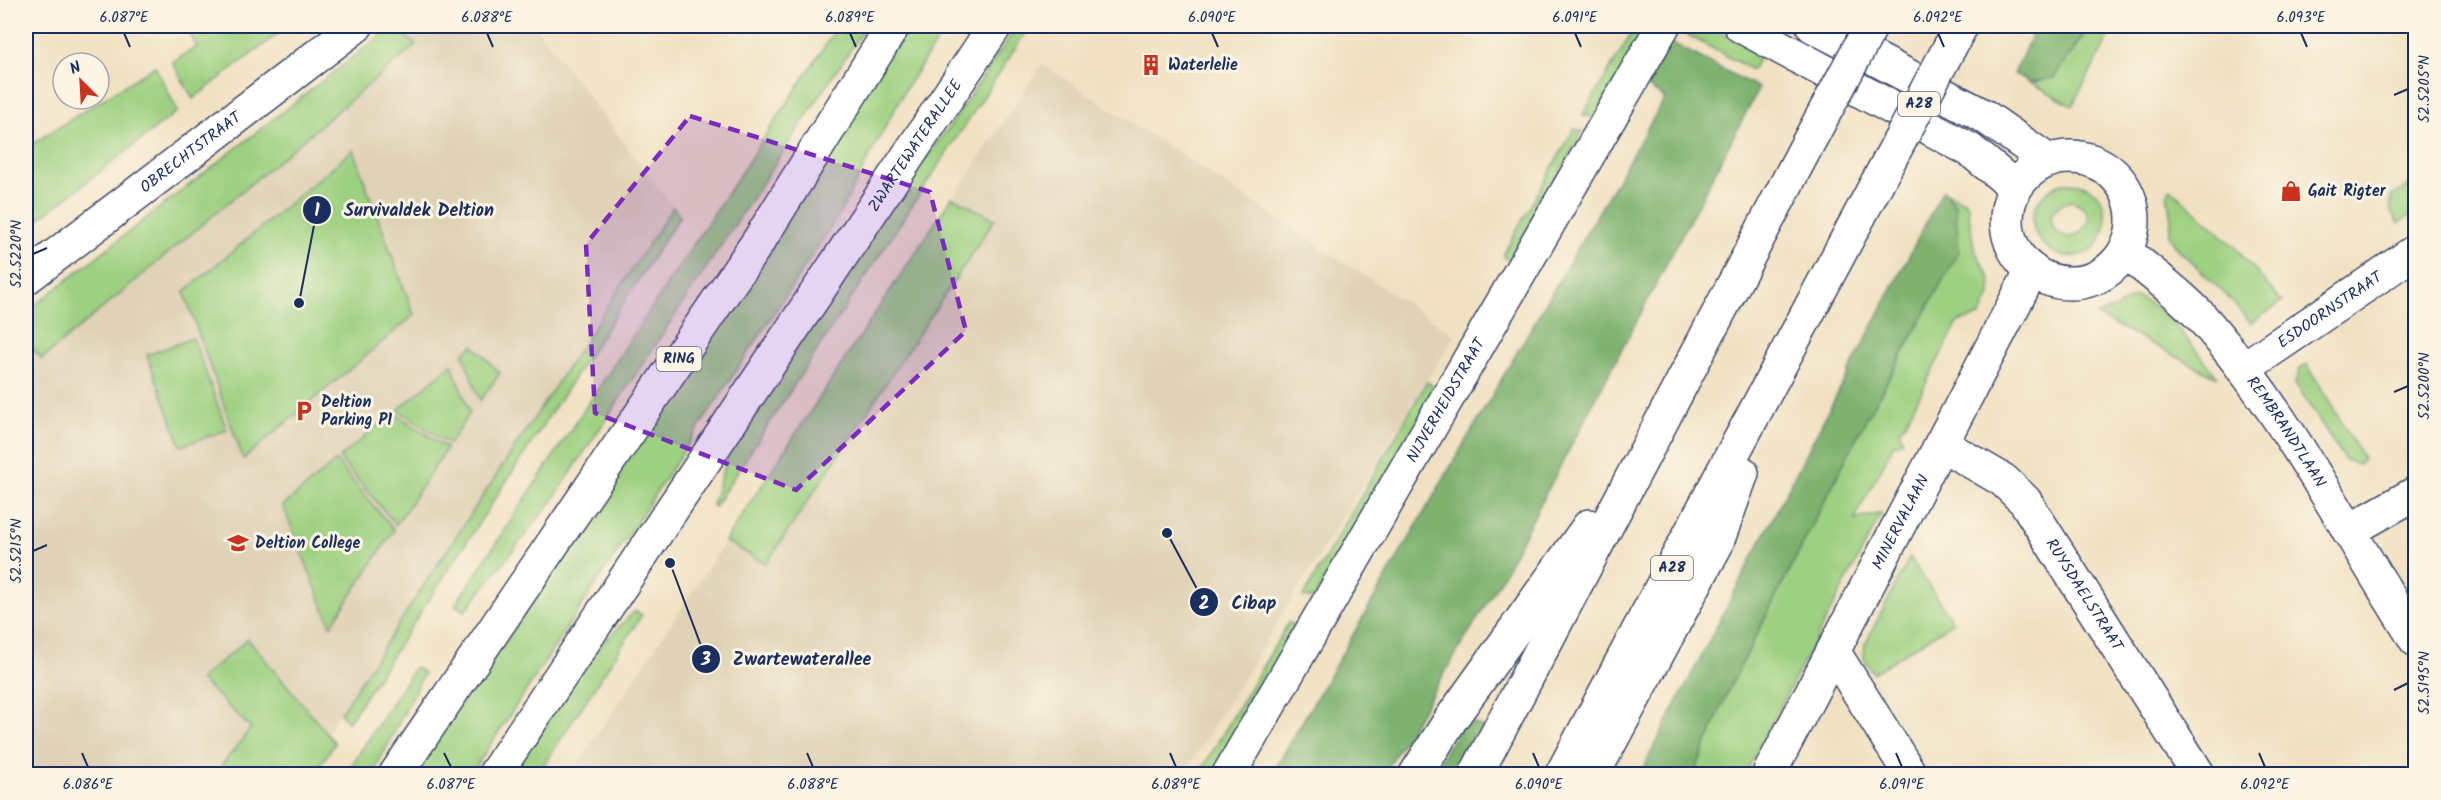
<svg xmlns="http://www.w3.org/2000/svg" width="2441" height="800" font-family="Kalam,sans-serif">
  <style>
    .built { fill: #e0d2b6 }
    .green { fill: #9dd080; stroke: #5c806f; stroke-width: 1.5; fill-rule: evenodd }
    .forest { fill: #7eb26e; stroke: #4c7066; stroke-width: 1.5 }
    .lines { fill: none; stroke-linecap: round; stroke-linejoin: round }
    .minor-casing { stroke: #3b4a6d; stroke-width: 36 }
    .major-casing { stroke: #3b4a6d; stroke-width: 36 }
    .highway-casing { stroke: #3b4a6d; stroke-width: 36 }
    .minor { stroke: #fff; stroke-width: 33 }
    .major { stroke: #fff; stroke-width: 33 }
    .highway { stroke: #fff; stroke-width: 33 }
    .highway-bridge-casing { stroke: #3b4a6d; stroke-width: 36; stroke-linecap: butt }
    .highway-bridge { stroke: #fff; stroke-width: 33 }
    .marked { fill: #7b2cbf; fill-opacity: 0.2; stroke: #7b2cbf; stroke-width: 4.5; stroke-dasharray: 12 8; stroke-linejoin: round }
    .ticks { fill: none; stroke: #1b2f5e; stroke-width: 2 }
    .labels { text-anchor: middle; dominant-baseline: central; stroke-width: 6; stroke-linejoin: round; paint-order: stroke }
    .shield { fill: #fcf5e5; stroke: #5e6a86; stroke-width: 1.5 }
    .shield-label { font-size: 15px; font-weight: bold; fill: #1b2f5e }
    .poi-label { font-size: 16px; font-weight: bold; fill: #1b2f5e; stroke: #fcf5e5; text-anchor: start }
    .street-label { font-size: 16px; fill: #1b2f5e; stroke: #fcf5e5 }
    .leader { fill: none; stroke: #1b2f5e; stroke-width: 2 }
    .callout-dot { fill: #1b2f5e; stroke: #fcf5e5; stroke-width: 2 }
    .mark-label { font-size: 18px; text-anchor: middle; font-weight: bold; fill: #fff }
    .callout-label { font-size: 18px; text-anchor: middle; font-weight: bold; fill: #1b2f5e; stroke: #fcf5e5; stroke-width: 6; stroke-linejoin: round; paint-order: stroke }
    .neatline { fill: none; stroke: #1b2f5e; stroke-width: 2 }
    .ticks-label { font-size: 15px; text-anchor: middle; fill: #1b2f5e }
  </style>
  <rect width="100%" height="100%" fill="#fcf5e5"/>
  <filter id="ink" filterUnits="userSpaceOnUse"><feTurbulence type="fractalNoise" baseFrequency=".0167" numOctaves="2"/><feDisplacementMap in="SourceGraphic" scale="12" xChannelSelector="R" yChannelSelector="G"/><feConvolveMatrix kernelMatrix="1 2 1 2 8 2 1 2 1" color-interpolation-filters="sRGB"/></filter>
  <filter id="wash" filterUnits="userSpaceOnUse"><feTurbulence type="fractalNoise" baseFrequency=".008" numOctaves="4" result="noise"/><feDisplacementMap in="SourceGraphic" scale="24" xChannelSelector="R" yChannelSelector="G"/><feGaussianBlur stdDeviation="1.35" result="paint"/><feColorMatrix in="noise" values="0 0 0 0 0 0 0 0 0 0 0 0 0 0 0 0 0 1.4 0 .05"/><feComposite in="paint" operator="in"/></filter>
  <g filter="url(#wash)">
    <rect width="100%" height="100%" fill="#f1e1c2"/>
    <g class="built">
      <path d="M393 26H535L673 207 299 774H26V312Z"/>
      <path d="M1042 64 1455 335 1184 774H571Z"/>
    </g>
    <g class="green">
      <path d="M185 26H288L193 99 172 62 197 47Z"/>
      <path d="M393 26 416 45 42 359 26 342V312Z"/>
      <path d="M838 26H866L552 501 465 611 455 605Z"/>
      <path d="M906 26H947L906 88 838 216 471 774H413Z"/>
      <path d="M1017 26H1030L714 507 712 505 733 437 862 241 950 126Z"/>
      <path d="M1636 26 1648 30 1595 117 1582 116Z"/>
      <path d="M1701 26H1708L1761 54 1752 70 1686 34Z"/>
      <path d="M2089 26H2115L2072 106 2030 82 2042 81 2074 51Z"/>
      <path d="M155 66 178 111 26 229V148Z"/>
      <path d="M1574 129 1583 131 1509 261 1504 257V253Z"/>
      <path d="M353 150 414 315 243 459 184 292Z"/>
      <path d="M2415 181V212L2399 223 2391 210V197Z"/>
      <path d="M2062 183C2124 178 2116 264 2064 256 2054 254 2044 247 2038 238 2025 216 2039 191 2062 183ZM2072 201C2112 215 2067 256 2053 226 2046 212 2060 203 2072 201Z"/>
      <path d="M2171 189 2236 248 2282 302 2251 323 2224 293 2177 248 2169 237 2171 219 2167 193Z"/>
      <path d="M1947 193 1966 202 1968 206 1974 248 1991 280 1990 295 1980 316 1958 322 1903 427 1899 428 1903 441 1894 444 1854 520 1882 513 1745 774H1694L1726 695 1864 423 1912 338 1955 205Z"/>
      <path d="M952 197 995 219 766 564 725 541Z"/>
      <path d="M673 207 680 216 348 723 340 713Z"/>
      <path d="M2135 296C2165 306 2199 353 2218 378L2096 315 2118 307Z"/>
      <path d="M193 338 227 430 181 446 147 355Z"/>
      <path d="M473 345 500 373 480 401 463 354Z"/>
      <path d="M452 364 470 413 449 444 398 410Z"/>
      <path d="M2307 364 2364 460 2358 464 2345 460 2295 383 2300 368Z"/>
      <path d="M1427 382 1431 384 1435 397 1314 599 1303 597Z"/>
      <path d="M394 413 447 448 396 525 339 458Z"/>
      <path d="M336 461 394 530 331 626 283 506Z"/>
      <path d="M1910 557 1953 623 1873 673 1864 659V646Z"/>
      <path d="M635 611 642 615 538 774H511L587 659Z"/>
      <path d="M1289 622 1296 628 1216 774H1199Z"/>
      <path d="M248 639 335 743 314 774H215L251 728 200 679Z"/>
      <path d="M415 667 424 673 374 772 372 774H346Z"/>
    </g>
    <g class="forest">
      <path d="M2036 26H2089L2054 78 2030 82 2014 74Z"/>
      <path d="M1670 42 1759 88 1500 581 1384 774H1272L1665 98 1645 85Z"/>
      <path d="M1943 190 1955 205 1959 251 1864 423 1726 695 1694 774H1640Z"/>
      <path d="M1465 720 1484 727 1458 774H1431Z"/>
    </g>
  </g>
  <g filter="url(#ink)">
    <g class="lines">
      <defs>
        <g id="minor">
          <path d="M1741 26 1970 150 2015 187"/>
          <path d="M1813 26 1984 116 2047 160"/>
          <circle cx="2070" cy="220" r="63"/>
          <path id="s1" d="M2125 251C2154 276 2186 298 2210 327 2291 422 2349 536 2416 640"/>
          <path id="s2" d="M26 278 356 26"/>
          <path id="s3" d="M2243 369 2416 251"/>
          <path id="s4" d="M1941 444 2003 480 2025 501 2198 774"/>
          <path d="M2349 531 2416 493"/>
          <path d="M1833 651 1910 774"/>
          <path id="s5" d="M1229 774 1663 26"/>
          <path id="s6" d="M1769 774 2032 270"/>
        </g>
        <g id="major">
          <path d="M396 774 760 239 893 26"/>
          <path id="s7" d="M495 774 995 26"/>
        </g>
        <g id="highway">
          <path d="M1416 774 1451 719 1589 526"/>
          <path d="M1476 774 1807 145"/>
          <path d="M1562 774 1877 183"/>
          <path d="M1593 774 1716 545 1742 473"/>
        </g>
      </defs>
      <use href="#minor" class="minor-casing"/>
      <use href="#major" class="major-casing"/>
      <use href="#highway" class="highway-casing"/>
      <use href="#minor" class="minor"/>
      <use href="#major" class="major"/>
      <use href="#highway" class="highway"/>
      <defs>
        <g id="highway-bridge">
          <path d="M1807 145 1871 26"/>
          <path d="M1877 183 1961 26"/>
        </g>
      </defs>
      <use href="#highway-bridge" class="highway-bridge-casing"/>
      <use href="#highway-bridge" class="highway-bridge"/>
    </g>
  </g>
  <path class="marked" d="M690 116 930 192 966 331 796 490 595 413 586 244Z"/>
  <path class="ticks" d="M124 33 130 47M487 33 493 47M850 33 856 47M1212 33 1218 47M1575 33 1581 47M1938 33 1944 47M2301 33 2307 47M2394 95 2408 89M33 254 47 248M2394 392 2408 386M33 551 47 545M2394 690 2408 683M82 753 88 767M444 753 451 767M807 753 813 767M1170 753 1176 767M1533 753 1539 767M1896 753 1902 767M2259 753 2265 767"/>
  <defs>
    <symbol id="building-bare" viewBox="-9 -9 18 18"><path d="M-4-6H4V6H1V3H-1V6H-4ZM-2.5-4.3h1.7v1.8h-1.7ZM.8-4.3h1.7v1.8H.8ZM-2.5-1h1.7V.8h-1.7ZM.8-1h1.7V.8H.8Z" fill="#c8321e" stroke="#fcf5e5" stroke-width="2.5" paint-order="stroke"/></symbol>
    <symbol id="shop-bare" viewBox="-9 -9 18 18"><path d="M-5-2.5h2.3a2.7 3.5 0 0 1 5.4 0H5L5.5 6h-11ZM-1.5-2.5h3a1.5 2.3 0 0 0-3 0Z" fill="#c8321e" stroke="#fcf5e5" stroke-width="2.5" paint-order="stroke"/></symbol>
    <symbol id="parking-bare" viewBox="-9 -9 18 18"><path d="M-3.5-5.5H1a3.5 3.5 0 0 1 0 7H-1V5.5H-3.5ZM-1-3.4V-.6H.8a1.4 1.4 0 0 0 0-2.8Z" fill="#c8321e" stroke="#fcf5e5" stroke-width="2.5" paint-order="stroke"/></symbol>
    <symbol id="university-bare" viewBox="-9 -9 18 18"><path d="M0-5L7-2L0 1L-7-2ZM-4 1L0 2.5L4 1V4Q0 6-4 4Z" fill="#c8321e" stroke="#fcf5e5" stroke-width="2.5" paint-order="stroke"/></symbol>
  </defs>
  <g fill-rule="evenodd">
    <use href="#building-bare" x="1136" y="50" width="30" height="30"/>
    <use href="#shop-bare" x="2276" y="176" width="30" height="30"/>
    <use href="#parking-bare" x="289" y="396" width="30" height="30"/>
    <use href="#university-bare" x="223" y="528" width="30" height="30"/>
  </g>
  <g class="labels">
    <g class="shield">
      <rect x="1898" y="92" width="42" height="24" rx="4.5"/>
      <rect x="656.5" y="347" width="45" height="24" rx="4.5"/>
      <rect x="1651" y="556" width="42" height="24" rx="4.5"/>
    </g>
    <g class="shield-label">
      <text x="1919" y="104">A28</text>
      <text x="679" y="359">RING</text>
      <text x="1672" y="568">A28</text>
    </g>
    <g class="poi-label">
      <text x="1168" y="65">Waterlelie</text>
      <text x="2308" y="191">Gait Rigter</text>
      <text x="321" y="402">Deltion<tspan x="321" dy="18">Parking P1</tspan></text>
      <text x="255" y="543">Deltion College</text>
    </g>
    <g class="street-label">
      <text stroke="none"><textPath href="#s7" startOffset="756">ZWARTEWATERALLEE</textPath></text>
      <text stroke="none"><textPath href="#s2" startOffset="207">OBRECHTSTRAAT</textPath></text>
      <text stroke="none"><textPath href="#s3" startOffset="105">ESDOORNSTRAAT</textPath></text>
      <text stroke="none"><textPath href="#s5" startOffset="432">NIJVERHEIDSTRAAT</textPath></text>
      <text stroke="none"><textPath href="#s1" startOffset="244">REMBRANDTLAAN</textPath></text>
      <text stroke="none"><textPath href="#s6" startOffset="284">MINERVALAAN</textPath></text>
      <text stroke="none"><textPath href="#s4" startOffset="213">RUYSDAELSTRAAT</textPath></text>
    </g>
  </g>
  <path class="leader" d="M299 303L317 210M1167 533L1204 602M670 563L706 659"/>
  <g class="callout-dot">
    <circle cx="299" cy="303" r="6"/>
    <circle cx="1167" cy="533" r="6"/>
    <circle cx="670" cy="563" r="6"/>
    <circle cx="317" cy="210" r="15"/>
    <circle cx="1204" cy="602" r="15"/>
    <circle cx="706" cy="659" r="15"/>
  </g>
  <g class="mark-label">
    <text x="317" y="216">1</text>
    <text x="1204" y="609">2</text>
    <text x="706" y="665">3</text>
  </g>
  <g class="callout-label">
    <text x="419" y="216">Survivaldek Deltion</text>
    <text x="1254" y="609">Cibap</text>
    <text x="802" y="665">Zwartewaterallee</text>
  </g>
  <rect width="2441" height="800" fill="none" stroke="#fcf5e5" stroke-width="66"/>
  <g transform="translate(81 81) rotate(336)"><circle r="28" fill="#fcf5e5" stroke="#a2a6af" stroke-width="1.5"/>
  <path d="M0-4.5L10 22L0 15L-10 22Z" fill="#c8321e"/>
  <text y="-9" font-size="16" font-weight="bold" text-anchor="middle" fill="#1b2f5e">N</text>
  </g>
  <rect x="33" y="33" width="2375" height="734" class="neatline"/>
  <g class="ticks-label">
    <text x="124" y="22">6.087°E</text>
    <text x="487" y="22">6.088°E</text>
    <text x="850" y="22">6.089°E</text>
    <text x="1212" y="22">6.090°E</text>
    <text x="1575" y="22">6.091°E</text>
    <text x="1938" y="22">6.092°E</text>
    <text x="2301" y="22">6.093°E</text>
    <text transform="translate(2424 89) rotate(-90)" y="5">52.5205°N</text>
    <text transform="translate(16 254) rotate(-90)" y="5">52.5220°N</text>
    <text transform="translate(2424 386) rotate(-90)" y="5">52.5200°N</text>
    <text transform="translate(16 551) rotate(-90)" y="5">52.5215°N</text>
    <text transform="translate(2424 683) rotate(-90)" y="5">52.5195°N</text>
    <text x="88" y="789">6.086°E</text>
    <text x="451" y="789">6.087°E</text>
    <text x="813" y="789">6.088°E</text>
    <text x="1176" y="789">6.089°E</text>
    <text x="1539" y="789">6.090°E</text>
    <text x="1902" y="789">6.091°E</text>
    <text x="2265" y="789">6.092°E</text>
  </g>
</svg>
